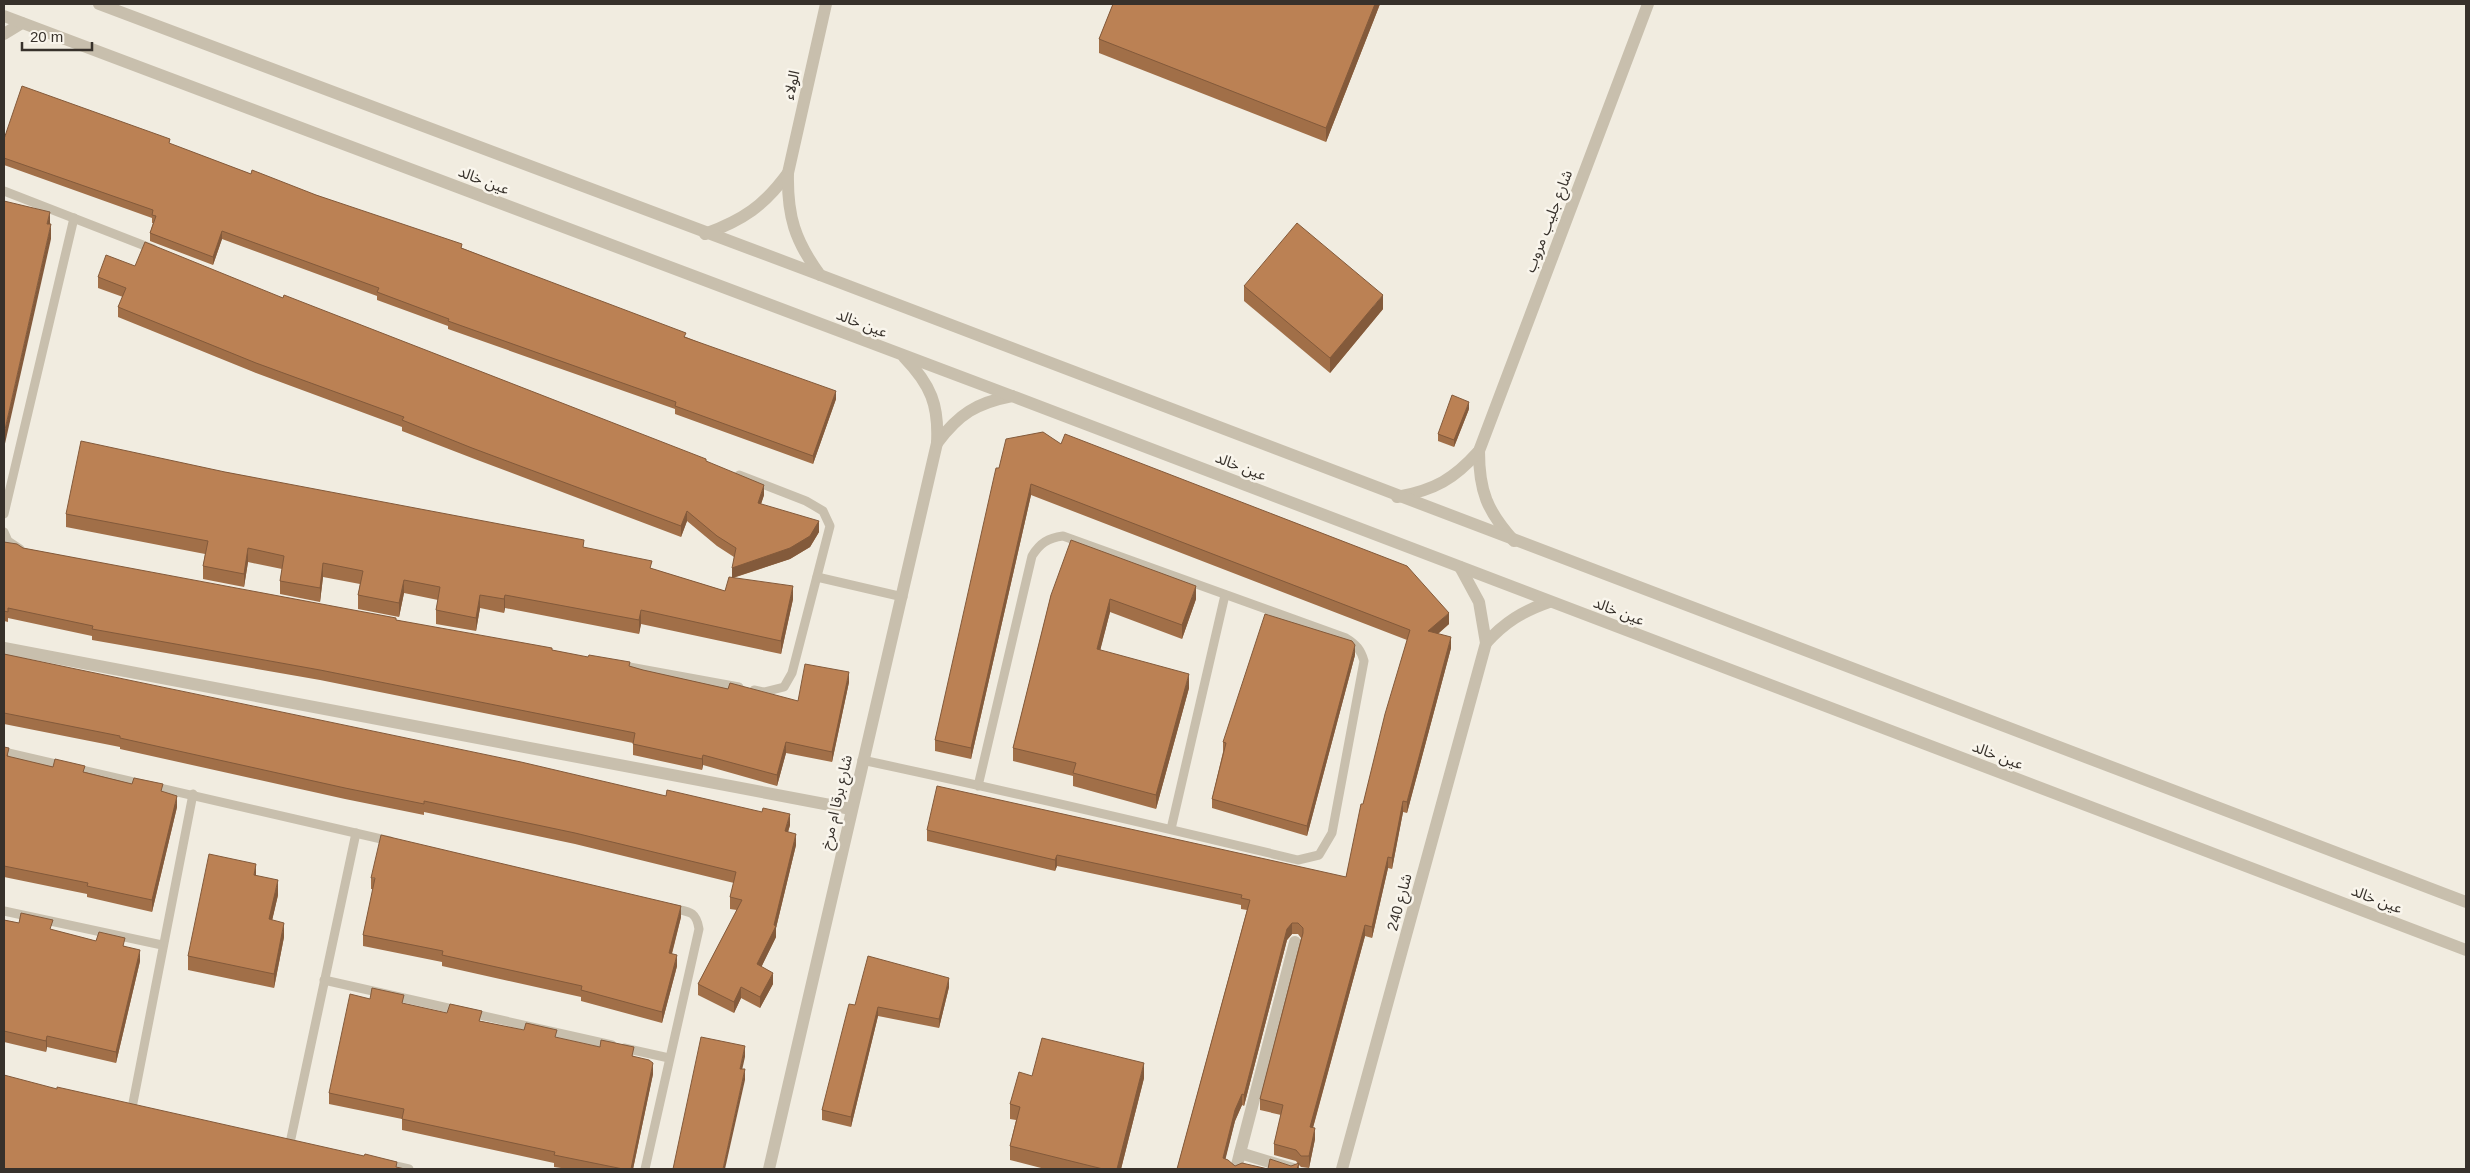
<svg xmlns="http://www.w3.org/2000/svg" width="2470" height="1173" font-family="Helvetica,'Noto Sans Arabic',sans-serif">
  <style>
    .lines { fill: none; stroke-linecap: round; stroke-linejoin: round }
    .service { stroke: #c8bfad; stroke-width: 9 }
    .minor { stroke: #c8bfad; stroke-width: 12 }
    .tertiary { stroke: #c8bfad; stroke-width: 12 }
    .wall { fill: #a16f48; fill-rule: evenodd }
    .shaded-wall { fill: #835a3b }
    .building { fill: #bb8154; stroke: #835a3b }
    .labels { text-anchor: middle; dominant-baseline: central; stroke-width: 5; stroke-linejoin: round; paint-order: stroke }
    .street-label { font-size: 15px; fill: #37312b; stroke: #f9f5ec }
  </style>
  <rect width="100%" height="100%" fill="#f1ece0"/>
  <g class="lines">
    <g class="service">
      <path d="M4 191 153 249"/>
      <path d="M739 475 806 501 823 511 830 526 792 673 784 687 764 692 754 690"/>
      <path d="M4 514 74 218"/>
      <path d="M4 532 8 541 20 549"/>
      <path d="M817 577 903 597"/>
      <path d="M624 666 739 687"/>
      <path d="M4 752 390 841"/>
      <path d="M862 760C1008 791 1153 825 1298 860L1319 855 1332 833 1364 661C1361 650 1356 644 1346 638L1063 536C1048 538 1040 543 1032 556L978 786"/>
      <path d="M1171 829 1225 595"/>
      <path d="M4 911 162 945"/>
      <path d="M324 980 612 1045"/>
      <path d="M624 1048 669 1058"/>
      <path d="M132 1108 193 794"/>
      <path d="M290 1143 356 833"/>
      <path d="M387 1164 409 1169"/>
      <path d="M645 1169 699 929C696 909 687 912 670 908"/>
    </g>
    <g class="minor">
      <path d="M4 34 22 23"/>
      <path d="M705 234C743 220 764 206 788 173"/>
      <path d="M820 275C795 241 787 216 788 173L826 4"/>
      <path d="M937 443C959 414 976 403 1012 396"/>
      <path d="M1479 451C1479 491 1487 511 1514 541"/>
      <path d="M1397 497C1435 490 1454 479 1479 451L1648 4"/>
      <path d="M1486 643C1505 622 1523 611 1549 602"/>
      <path d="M4 648 851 809"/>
      <path d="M1240 1153 1295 942"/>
      <path d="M769 1169 937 443C939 405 931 385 904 357"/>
      <path d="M1236 1169 1240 1153 1293 1169"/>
      <path d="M1342 1169 1486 643 1479 602 1460 567"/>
    </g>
    <g class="tertiary">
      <path d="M99 4 820 275 2466 902"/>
      <path d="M4 16 1012 396 2466 950"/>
    </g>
  </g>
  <g class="wall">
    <path d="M1113 4H1380L1326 142 1099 53V39Z"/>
    <path d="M4 139 170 144 251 174 316 195 462 248 686 337 836 399 813 464 675 414V409L448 329V326L377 300V296L222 239 213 265 150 241V233L153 223H152V218L4 165Z"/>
    <path d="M135 266 283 298 706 461 764 495 761 504 819 532 810 547 790 559 733 578 793 599 781 654 641 624 639 634 505 608 504 613 480 608 476 631 436 624V610L438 600 404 593 399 617 358 609V595L360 584 323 577 320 602 280 594V581L282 569 248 562 244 587 203 579V566L205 554 66 527V514L225 472 584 548 725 591 732 577 734 557 717 546 687 521 681 537 472 458 402 431V427L256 373 118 317V307L123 297 98 288V277Z"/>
    <path d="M1244 286 1383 309 1330 373 1244 301Z"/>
    <path d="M1469 409 1454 447 1438 441V434Z"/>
    <path d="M1061 444 1449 624 1438 634 1451 648 1407 813 1403 812 1392 869 1388 868 1372 938 1365 936 1313 1128 1315 1139 1309 1168 1301 1167 1299 1165V1169H1177L1247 910 1241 909V905L1057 866 1055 871 927 841V830L1346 877 1363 804 1407 640 1031 495 971 759 935 751V740L999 468ZM1292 934H1298L1301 938 1260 1099V1110L1281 1115 1274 1144V1155L1296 1161 1298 1164 1291 1166 1268 1169 1235 1166 1225 1159 1235 1121 1242 1105 1244 1106 1287 940Z"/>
    <path d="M4 542 23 548 552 650 728 689 798 701 849 682 832 762 786 753 777 786 703 765 702 770 633 755V743L320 680 92 640V636L8 618V622L4 621Z"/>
    <path d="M1051 595 1196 599 1182 639 1110 612 1100 650 1189 688 1156 809 1073 786V776L1013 761V748Z"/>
    <path d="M4 654 790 825 788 832 796 845 776 928V937L761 967 773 984 760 1008 741 998 734 1013 698 995V984L737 910 730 909V897L734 883 575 844 424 812V815L345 799 120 749V747L4 724Z"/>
    <path d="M1355 655 1307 836 1212 808V799L1223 752V742Z"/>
    <path d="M4 747 9 757 53 767 85 772 163 792 177 807 152 912 87 897V894L4 877Z"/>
    <path d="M256 876 278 895 272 920 284 937 274 988 188 970V956Z"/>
    <path d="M371 878 681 917 672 954 677 966 662 1023 581 1001V997L442 966V962L363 946V935L373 889H371Z"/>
    <path d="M4 920 53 930 96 941 125 946 140 961 116 1063 47 1047 46 1052 4 1042Z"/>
    <path d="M949 987 939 1028 878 1016 851 1127 822 1120V1110L855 1005Z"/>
    <path d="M370 999 404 1004 557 1038 634 1056 653 1074 633 1169H568L554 1167V1163L402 1130V1119L329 1104V1093Z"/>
    <path d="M1032 1076 1144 1078 1121 1169H1045L1010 1160V1146L1016 1120 1010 1119V1104Z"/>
  </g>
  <g class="shaded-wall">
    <path d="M1375 4H1380L1326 142V128Z"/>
    <path d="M50 212V226L47 224Z"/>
    <path d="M51 224V239L4 448V434Z"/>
    <path d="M222 231V239L213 265V257Z"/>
    <path d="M1383 295V309L1330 373V358Z"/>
    <path d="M836 391V399L813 464V456Z"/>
    <path d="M1469 402V409L1454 447V440Z"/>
    <path d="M1031 484V495L971 759V748Z"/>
    <path d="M764 485V495L758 513V503Z"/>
    <path d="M687 511V521L681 537V526Z"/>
    <path d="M819 521V532L810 547 790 559 732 578V568Z"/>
    <path d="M248 548V562L244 587V574Z"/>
    <path d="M323 563V577L320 602V588Z"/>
    <path d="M404 580V593L399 617V603Z"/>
    <path d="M793 586V599L781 654V641Z"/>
    <path d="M1196 586V599L1182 639V625Z"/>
    <path d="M480 595V608L476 631V618Z"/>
    <path d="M505 595V608L504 613V599Z"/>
    <path d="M1110 599V612L1097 663V649Z"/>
    <path d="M641 610V624L639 634V620Z"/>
    <path d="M1449 613V624L1428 642V631Z"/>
    <path d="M1451 637V648L1407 813V802Z"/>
    <path d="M1355 645V655L1307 836V826Z"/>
    <path d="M849 672V682L832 762V752Z"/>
    <path d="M1189 674V688L1156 809V795Z"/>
    <path d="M786 742V753L777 786V775Z"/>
    <path d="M703 755V765L702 770V759Z"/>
    <path d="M177 796V807L152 912V900Z"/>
    <path d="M1403 801V812L1392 869V858Z"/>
    <path d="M790 814V825L785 842V831Z"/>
    <path d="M796 834V845L776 928V937L757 976V964L774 925Z"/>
    <path d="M1057 855V866L1055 871V860Z"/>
    <path d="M1388 857V868L1372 938V927Z"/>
    <path d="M256 864V879L254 875Z"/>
    <path d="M278 880V895L269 934V919Z"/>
    <path d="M681 906V917L669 964V953Z"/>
    <path d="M284 923V937L274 988V974Z"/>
    <path d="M1292 923V934L1287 940 1244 1106V1095L1287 929Z"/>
    <path d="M1365 925V936L1310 1138V1127Z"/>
    <path d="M140 950V961L116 1063V1052Z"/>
    <path d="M677 955V966L662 1023V1012Z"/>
    <path d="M773 973V984L760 1008V997Z"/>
    <path d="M949 978V987L939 1028V1019Z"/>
    <path d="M741 987V998L734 1013V1002Z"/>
    <path d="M878 1007V1016L851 1127V1117Z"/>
    <path d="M47 1036V1047L46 1052V1041Z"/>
    <path d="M745 1046V1057L740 1079V1069Z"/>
    <path d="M653 1063V1074L633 1169H631Z"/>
    <path d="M1144 1063V1078L1121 1169H1117Z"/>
    <path d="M745 1069V1080L725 1169H723Z"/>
    <path d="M1242 1094V1105L1235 1121 1223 1169V1158L1235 1110Z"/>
    <path d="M1315 1128V1139L1309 1168V1156Z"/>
  </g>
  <g class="building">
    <path d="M1113 4H1375L1326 128 1099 39Z"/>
    <path d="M22 86 170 139 169 143 251 174 252 170 316 195 462 244 461 248 686 333 684 337 836 391 813 456 675 406 676 402 448 321 449 319 377 292 379 288 222 231 213 257 150 233 156 216 152 215 153 210 4 158V139Z"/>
    <path d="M4 201 50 212 47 224H51L4 434Z"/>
    <path d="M1297 223 1383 295 1330 358 1244 286Z"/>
    <path d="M145 242 283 298 284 295 706 459V461L764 485 758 503 819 521 810 536 790 548 732 568 736 548 717 536 687 511 681 526 472 448 402 420 404 417 256 363 118 307 126 288 98 277 106 255 135 266Z"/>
    <path d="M1452 395 1469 402 1454 440 1438 434Z"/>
    <path d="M1043 432 1061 444 1065 434 1407 566 1449 613 1428 631 1451 637 1407 802 1403 801 1392 858 1388 857 1372 927 1365 925 1310 1127 1315 1128 1309 1156H1301L1296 1150 1274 1144 1283 1105 1260 1099 1303 933V928L1298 923H1292L1287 929 1244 1095 1242 1094 1235 1110 1223 1158 1228 1160 1235 1166 1242 1163 1268 1169 1270 1159 1291 1166 1299 1163 1297 1169H1177L1250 900 1241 898 1242 895 1057 855 1055 860 927 830 937 786 1346 877 1361 804H1363L1385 714 1410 630 1031 484 971 748 935 740 996 468H999L1006 439Z"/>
    <path d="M81 441 225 472 584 540 583 547 652 561 650 568 725 591 729 577 793 586 781 641 641 610 639 620 505 595 504 599 480 595 476 618 436 610 440 587 404 580 399 603 358 595 363 571 323 563 320 588 280 581 284 556 248 548 244 574 203 566 208 541 66 514Z"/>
    <path d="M1071 540 1196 586 1182 625 1110 599 1097 649 1189 674 1156 795 1073 773 1076 763 1013 748 1051 595Z"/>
    <path d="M4 542 17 544 23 548 396 618V620L552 648V650L588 657 589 655 630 662 629 666 643 670 728 689 730 683 798 701 805 664 849 672 832 752 786 742 777 775 703 755 702 759 633 744 635 733 320 670 92 629 93 626 8 608V612L4 611Z"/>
    <path d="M1265 614 1352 641 1355 645 1307 826 1212 799 1226 743 1223 742Z"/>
    <path d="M4 654 521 762 666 796 667 790 762 812 763 808 790 814 785 831 796 834 774 925 776 926 757 964 773 973 760 997 741 987 734 1002 698 984 742 900 730 897 736 872 575 833 424 801V804L345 788 120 738V736L4 713Z"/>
    <path d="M4 747 9 748 7 756 53 767 55 759 85 766 83 772 132 784 134 778 163 784 161 791 177 796 152 900 87 886 88 883 4 866Z"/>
    <path d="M381 835 681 906 669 953 677 955 662 1012 581 990 582 986 442 955 443 951 363 935 375 878H371Z"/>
    <path d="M209 854 256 864 254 875 278 880 269 919 284 923 274 974 188 956Z"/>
    <path d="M21 913 53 920 50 929 96 941 99 932 125 938 123 946 140 950 116 1052 47 1036 46 1041 4 1031V920L19 923Z"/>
    <path d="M868 956 949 978 939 1019 878 1007 851 1117 822 1110 849 1004 855 1005Z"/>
    <path d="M372 988 404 995 402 1003 447 1013 450 1004 482 1011 479 1021 524 1030 526 1023 557 1030 555 1037 600 1047 601 1040 634 1047 632 1056 649 1060 653 1063 631 1169H623L554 1155 555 1152 402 1119 404 1109 329 1093 350 994 370 999Z"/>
    <path d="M701 1037 745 1046 740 1069H745L723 1169H673Z"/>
    <path d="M1042 1038 1144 1063 1117 1169H1103L1010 1146 1020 1107 1010 1104 1019 1072 1032 1076Z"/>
    <path d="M4 1075 57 1089V1087L364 1156 365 1154 397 1162 396 1167 405 1169H4Z"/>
  </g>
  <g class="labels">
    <g class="street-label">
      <text transform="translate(791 85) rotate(-77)">الولاء</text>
      <text transform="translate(484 180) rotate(21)">عين خالد</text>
      <text transform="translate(1548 221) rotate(-69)">شارع جليب مروب</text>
      <text transform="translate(862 323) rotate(21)">عين خالد</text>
      <text transform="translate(1241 466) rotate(21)">عين خالد</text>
      <text transform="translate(1619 611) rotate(21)">عين خالد</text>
      <text transform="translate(1998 755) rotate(21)">عين خالد</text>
      <text transform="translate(836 802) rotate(-77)">شارع برقا ام مرخ</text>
      <text transform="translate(2377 899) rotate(21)">عين خالد</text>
      <text transform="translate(1399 902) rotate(-75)">شارع 240</text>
    </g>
  </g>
  <rect width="2470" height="1173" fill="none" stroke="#37312b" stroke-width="10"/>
  <path d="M22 42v8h70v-8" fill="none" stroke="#37312b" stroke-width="2.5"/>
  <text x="30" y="42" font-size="15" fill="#37312b" stroke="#f9f5ec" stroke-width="4" paint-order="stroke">20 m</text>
</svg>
